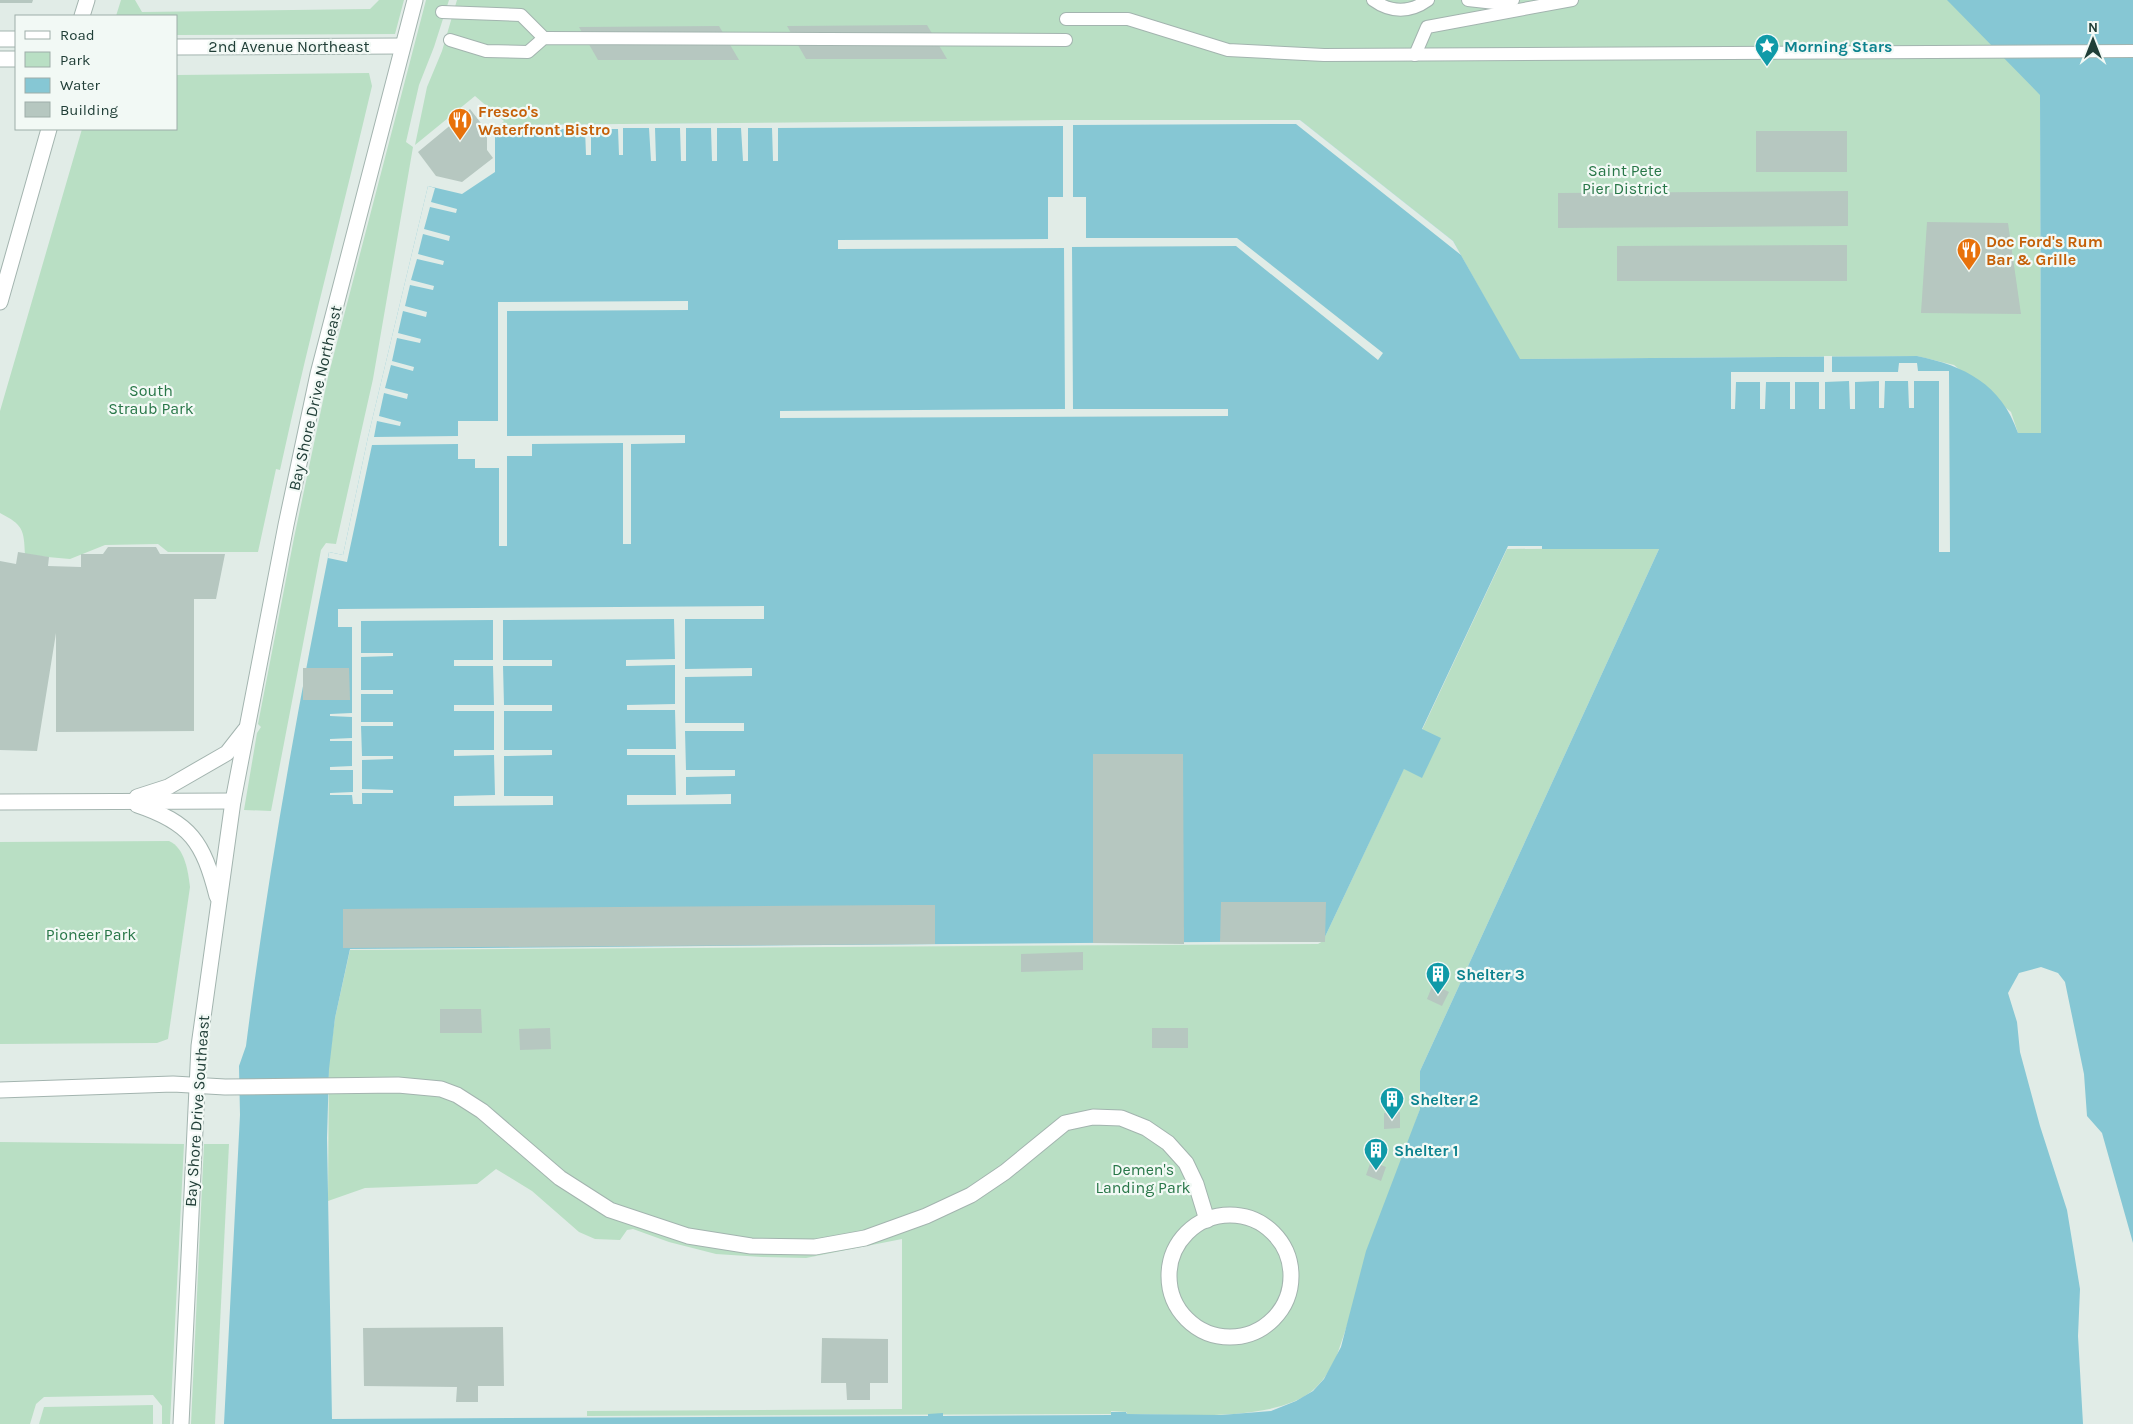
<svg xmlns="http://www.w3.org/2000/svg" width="2133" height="1424" font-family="Karla,sans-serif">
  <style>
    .green { fill: #b9dfc4 }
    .water { fill: #86c7d4; fill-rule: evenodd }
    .pier { fill: #e1ece7 }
    .building { fill: #b6c7c0 }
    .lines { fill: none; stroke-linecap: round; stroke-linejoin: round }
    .pedestrian-casing { stroke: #a3b4af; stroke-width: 14 }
    .minor-casing { stroke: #a3b4af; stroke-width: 17 }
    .tertiary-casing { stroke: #a3b4af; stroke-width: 17 }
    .pedestrian { stroke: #fff; stroke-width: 12 }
    .minor { stroke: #fff; stroke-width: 15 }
    .tertiary { stroke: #fff; stroke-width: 15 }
    .labels { text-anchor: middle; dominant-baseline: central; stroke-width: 4.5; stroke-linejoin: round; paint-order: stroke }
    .street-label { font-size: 16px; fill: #203e37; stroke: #f2f9f5 }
    .culture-label { font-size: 16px; font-weight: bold; fill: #0d838f; stroke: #f2f9f5; text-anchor: start }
    .food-label { font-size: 16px; font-weight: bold; fill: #c56008; stroke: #f2f9f5; text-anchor: start }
    .park-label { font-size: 16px; fill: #287748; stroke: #f2f9f5 }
  </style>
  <rect width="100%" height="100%" fill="#e1ece7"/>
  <g class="green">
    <path d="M121 0H135L142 12 370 9 379 0H404L395 34 176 35V16H116Z"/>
    <path d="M426 0H449L434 47 419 85 406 142 413 147 373 379 336 544 326 543 321 550 271 811 244 810 257 733 261 727 258 724 294 538 328 377Z"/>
    <path d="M457 0H2133L2040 83 2041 433H2018L2011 412 1954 365 1917 356 1519 359 1453 241 1300 120 500 125 504 121 475 96 415 145 427 87 442 51Z"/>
    <path d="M369 73 372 86C342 214 308 341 280 470L276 469 258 552H168L158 544 105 545 70 559 25 555C24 529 23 525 0 513V411L82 129H176V75Z"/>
    <path d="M1657 548 1659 549 1420 1071V1109L1335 1361C1329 1371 1322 1383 1312 1391 1272 1423 1177 1414 1127 1414V1412L1111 1411V1414L587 1416V1411L902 1409V1239L806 1258 762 1257 716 1254 669 1242 633 1229 627 1230 620 1240 595 1239 579 1232 532 1191 496 1169 477 1184 365 1188 328 1201 329 1061 335 1018 350 950 1318 944 1323 941 1507 549Z"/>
    <path d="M169 841C185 848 188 871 190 887L168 1039 157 1043 0 1044V842Z"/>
    <path d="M0 1142 184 1144 170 1424H162V1406L153 1395 44 1397 36 1404 30 1424H0Z"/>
    <path d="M204 1144H229L215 1424H191Z"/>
    <path d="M153 1405V1424H39L44 1407Z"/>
  </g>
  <path class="water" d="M1947 0H2133V1424H224L240 1115 239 1066 246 1046C267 879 296 716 329 552L343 555 368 437 428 186 462 194 495 172V136L500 125 1300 120 1453 241 1520 359 1917 356C1965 366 2001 384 2018 433H2041L2040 95ZM1508 546H1542V549H1659L1420 1071V1109L1366 1251 1341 1347 1324 1379 1313 1391 1296 1401 1271 1411 1221 1415 1127 1414 1126 1412H1111V1415L943 1416V1413L928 1414V1416L332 1419 327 1138 329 1069 335 1018 350 949 1323 941 1404 769 1422 778 1441 738 1422 729Z"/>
  <g class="pier">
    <path d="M1063 120H1300L1453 241 1461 255 1296 124 1073 125V197H1086V238H1237L1383 353 1378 360 1236 246 1072 247 1073 409H1228V416L780 418V411L1065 409 1064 248 838 249V240L1048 239V197H1063V126L778 128V161H773L772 128H748V161H743L741 128H717V161H712L711 128H686V161H681L680 128H655L656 161H651L649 128H623V155H619L618 129H591V155H586L585 129H498L500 125Z"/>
    <path d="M428 186 435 188 431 202 457 209 456 213 430 207 424 229 450 236 449 241 423 234 418 254 444 261 443 265 417 259 411 280 434 286 433 290 410 285 405 306 427 312 426 317 403 311 398 333 421 339 420 343 397 338 392 361 414 367 413 371 391 365 385 388 408 394 407 399 384 393 379 416 401 422 400 426 377 421 374 437 458 436V421H498V302L688 301V310L507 311V436L685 435V443L631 444V544H623V443L532 444V456H507V546H499V468H475V459H458V444L372 445 347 562 328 558 329 552 343 555 368 437Z"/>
    <path d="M1824 356H1832V372H1898L1899 363H1917L1918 371H1949L1950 552H1939V381H1914V408H1909L1908 381H1885L1884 408H1879V381L1855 382V409H1850L1849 381 1825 382V409H1819V382H1795V409H1790V382H1766L1765 409H1760V382H1736L1735 409H1731V372H1824Z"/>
    <path d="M764 606V619H685V669L752 668V676L685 677V723H744V731H685L686 770H735V776L686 777V795L731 794V804L627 805V795H676L675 755H627V749H676L675 710H627V705L675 704V665L626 666V660L675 659 674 619 503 620V660H552V666H503L504 705H552V711H504V750H552V755L504 756V796H553V805L454 806V796L495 795 494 755 454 756V750H494V711H454V705H494L493 666H454V660H493V620L361 621V653H393V656L361 657V690H393V694H361V722H393V726H361L362 756H393V759L362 760V789L393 790V793H362V804H353L352 795H330V793L353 792V770H330V767L352 766V741H330V739L352 738V717L330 716V714L352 713V627H338V609Z"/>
    <path d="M2041 967 2058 973 2065 982 2084 1074 2087 1116 2102 1133 2133 1243V1424H2083L2078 1336 2080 1289 2067 1210 2040 1126 2020 1052 2017 1022 2008 993 2019 973Z"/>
  </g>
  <g class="building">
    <path d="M0 0H33L32 3H0Z"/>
    <path d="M927 25 947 59H806L787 26Z"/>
    <path d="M719 26 739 60H598L579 27Z"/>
    <path d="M470 109 487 131V150L493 158 462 182 436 176 418 152Z"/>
    <rect x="1756" y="131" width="91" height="41"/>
    <path d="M1848 191V226L1558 228V193Z"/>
    <path d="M1927 222 2008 223 2021 314 1921 313Z"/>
    <path d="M1847 245V281H1617V246Z"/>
    <path d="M108 547H156L160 554H225L216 599H194V731L56 732V633L37 751 0 750V561L16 564 18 552 49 557 48 566 81 567V554H103Z"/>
    <path d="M303 668H349L350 700H303Z"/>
    <path d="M1093 754H1183L1184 944 1093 943Z"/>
    <path d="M1221 902H1326L1325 942H1220Z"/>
    <path d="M909 905H935V944L343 948V909Z"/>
    <path d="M1083 952V970L1021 972V954Z"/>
    <path d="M1433 984 1449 992 1442 1006 1427 999Z"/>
    <path d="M440 1009H481L482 1033H440Z"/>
    <path d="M550 1028 551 1049 520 1050 519 1029Z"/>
    <rect x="1152" y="1028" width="36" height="20"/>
    <path d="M1400 1112V1128L1384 1129V1113Z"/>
    <path d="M1371 1161 1386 1167 1381 1181 1366 1175Z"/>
    <path d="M503 1327 504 1386H478V1402H456L457 1387 364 1386 363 1328Z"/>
    <path d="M822 1338 888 1339V1383H870V1400H847L846 1383H821Z"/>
  </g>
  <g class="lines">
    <defs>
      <g id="pedestrian">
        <path d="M1373 0C1391 13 1410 13 1428 0"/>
        <path d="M1468 0 1495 3 1513 0"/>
        <path d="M442 12 521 15 544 38"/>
        <path d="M1066 19H1128L1228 50 1324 55 2133 51"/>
        <path d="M450 40 486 51 528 52 544 38 1066 40"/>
        <path d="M1415 55 1427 27 1572 0"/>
      </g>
      <g id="minor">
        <path d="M0 39H16"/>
        <path d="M176 47 402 46"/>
        <path d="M0 59H16"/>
        <path d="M137 797 168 787 227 753 245 730"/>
        <path d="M0 802 233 801"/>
        <path d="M137 805C191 823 203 842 217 896"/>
        <path d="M0 1090 173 1084 225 1087 398 1085 441 1089 457 1095 482 1111 560 1178 610 1210 688 1236 751 1246 815 1247 865 1238 926 1216 971 1195 1005 1172 1065 1123 1093 1117 1121 1118 1146 1128 1168 1143 1186 1163 1196 1184 1207 1220"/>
        <circle cx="1230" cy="1276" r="61"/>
        <path d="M181 1424 199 1046 233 801 286 525 318 374 415 0"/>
      </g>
      <g id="tertiary">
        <path d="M82 16 87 0"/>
        <path d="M0 302 49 129"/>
      </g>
    </defs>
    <use href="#pedestrian" class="pedestrian-casing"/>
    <use href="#minor" class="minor-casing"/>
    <use href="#tertiary" class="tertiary-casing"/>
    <use href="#pedestrian" class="pedestrian"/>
    <use href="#minor" class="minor"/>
    <use href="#tertiary" class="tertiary"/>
  </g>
  <defs>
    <symbol id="sight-pin" viewBox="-11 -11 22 30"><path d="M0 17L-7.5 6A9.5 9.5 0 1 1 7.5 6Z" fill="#0f9aa8" stroke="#f2f9f5"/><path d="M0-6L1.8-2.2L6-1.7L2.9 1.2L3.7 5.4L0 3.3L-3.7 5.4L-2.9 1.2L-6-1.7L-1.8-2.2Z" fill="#fff"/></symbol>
    <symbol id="restaurant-pin" viewBox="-11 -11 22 30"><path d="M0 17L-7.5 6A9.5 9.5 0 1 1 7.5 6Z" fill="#e8710a" stroke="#f2f9f5"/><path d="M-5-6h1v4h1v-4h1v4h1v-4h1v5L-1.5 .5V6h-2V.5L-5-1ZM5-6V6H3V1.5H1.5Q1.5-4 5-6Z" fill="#fff"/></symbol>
    <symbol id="building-pin" viewBox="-11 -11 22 30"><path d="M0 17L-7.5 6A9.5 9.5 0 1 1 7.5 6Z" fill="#0f9aa8" stroke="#f2f9f5"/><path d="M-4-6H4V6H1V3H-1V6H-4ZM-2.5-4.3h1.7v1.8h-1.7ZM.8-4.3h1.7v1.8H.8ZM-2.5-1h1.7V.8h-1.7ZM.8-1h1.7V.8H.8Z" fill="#fff"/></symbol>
  </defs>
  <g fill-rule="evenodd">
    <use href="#sight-pin" x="1753" y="32" width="28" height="38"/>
    <use href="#restaurant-pin" x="446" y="106" width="28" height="38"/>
    <use href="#restaurant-pin" x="1955" y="236" width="28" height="38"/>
    <use href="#building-pin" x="1424" y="960" width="28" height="38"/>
    <use href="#building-pin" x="1378" y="1085" width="28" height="38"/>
    <use href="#building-pin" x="1362" y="1136" width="28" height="38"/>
  </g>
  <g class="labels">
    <g class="street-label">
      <text x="289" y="46">2nd Avenue Northeast</text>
      <text transform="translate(315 398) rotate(-77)">Bay Shore Drive Northeast</text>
      <text transform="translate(197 1111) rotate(-86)">Bay Shore Drive Southeast</text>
    </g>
    <g class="culture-label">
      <text x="1784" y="46">Morning Stars</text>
      <text x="1456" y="974">Shelter 3</text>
      <text x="1410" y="1099">Shelter 2</text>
      <text x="1394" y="1150">Shelter 1</text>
    </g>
    <g class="food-label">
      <text x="478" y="111">Fresco's<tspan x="478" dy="18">Waterfront Bistro</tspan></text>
      <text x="1986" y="241">Doc Ford's Rum<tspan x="1986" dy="18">Bar &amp; Grille</tspan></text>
    </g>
    <g class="park-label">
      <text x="1625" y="170">Saint Pete<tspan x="1625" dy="18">Pier District</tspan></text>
      <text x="151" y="390">South<tspan x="151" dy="18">Straub Park</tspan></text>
      <text x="91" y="934">Pioneer Park</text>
      <text x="1143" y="1169">Demen's<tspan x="1143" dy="18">Landing Park</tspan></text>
    </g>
  </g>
  <rect x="15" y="15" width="162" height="115" fill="#f2f9f5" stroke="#9eaea9"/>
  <rect x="25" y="31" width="25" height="8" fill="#ffffff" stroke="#9eaea9"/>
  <text x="60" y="40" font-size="15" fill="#203e37">Road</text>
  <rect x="25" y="52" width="25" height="15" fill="#b9dfc4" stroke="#9eaea9"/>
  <text x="60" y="65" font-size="15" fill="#203e37">Park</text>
  <rect x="25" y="78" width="25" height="15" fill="#86c7d4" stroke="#9eaea9"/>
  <text x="60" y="90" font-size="15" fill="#203e37">Water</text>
  <rect x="25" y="102" width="25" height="15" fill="#b6c7c0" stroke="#9eaea9"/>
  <text x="60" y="115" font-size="15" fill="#203e37">Building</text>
  <g transform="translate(2093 40)" stroke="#f2f9f5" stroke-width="4" paint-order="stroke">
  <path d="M0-4L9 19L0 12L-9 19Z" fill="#203e37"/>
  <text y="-8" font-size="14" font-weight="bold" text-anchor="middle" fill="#203e37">N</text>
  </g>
</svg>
